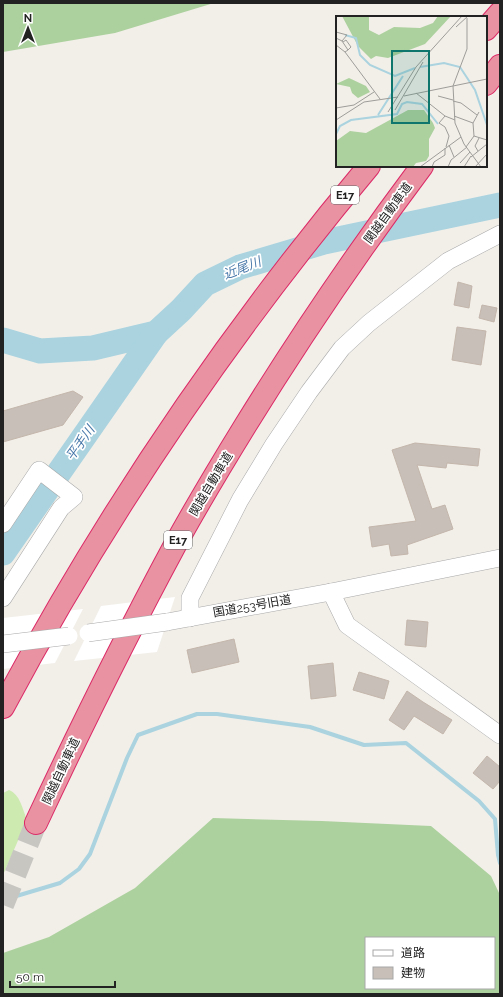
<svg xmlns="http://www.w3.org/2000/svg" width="503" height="997" font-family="Raleway,'Noto Sans JP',sans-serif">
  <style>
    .grass { fill: #cdebb0 }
    .forest { fill: #add19e; fill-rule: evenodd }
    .pier { fill: #fff }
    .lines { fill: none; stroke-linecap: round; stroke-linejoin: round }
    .stream { stroke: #aad3df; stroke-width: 4 }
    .river { stroke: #aad3df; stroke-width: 25 }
    .building { fill: #c7bfb8; stroke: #c4b6ab }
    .highway-tunnel { stroke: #c8c6c1; stroke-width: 22; stroke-dasharray: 22 11; stroke-linecap: butt }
    .minor-casing { stroke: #a9a9a9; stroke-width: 18 }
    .highway-casing { stroke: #dc2a67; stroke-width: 24 }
    .minor { stroke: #fff; stroke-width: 17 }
    .highway { stroke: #e892a2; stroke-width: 22 }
    .minor-bridge-casing { stroke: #a9a9a9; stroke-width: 18; stroke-linecap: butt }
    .minor-bridge { stroke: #fff; stroke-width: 17 }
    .labels { text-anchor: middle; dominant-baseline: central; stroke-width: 3.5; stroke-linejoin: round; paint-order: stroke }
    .shield { fill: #fff; stroke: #646464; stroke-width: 1 }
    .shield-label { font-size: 11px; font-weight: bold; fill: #222 }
    .street-label { font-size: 12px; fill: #222; stroke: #fff }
    .water-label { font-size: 13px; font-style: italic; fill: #4a7aab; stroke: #fff }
    .inset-river { fill: none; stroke: #aad3df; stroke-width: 2 }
    .inset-road { fill: none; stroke: #9f9d99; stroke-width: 1 }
    .view { fill: #0f766e; fill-opacity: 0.15; stroke: #0f766e; stroke-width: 2 }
    .inset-edge { fill: none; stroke: #222; stroke-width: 2 }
  </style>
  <rect width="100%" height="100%" fill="#f2efe9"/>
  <path class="grass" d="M9 790C20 794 23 810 27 820L3 875V793Z"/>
  <g class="forest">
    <path d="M3 3H214L115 33 3 52Z"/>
    <path d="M213 818 322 821 431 826 491 876 500 895V994H3V953L49 937 135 888ZM366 938H494V988H366Z"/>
  </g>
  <g class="pier">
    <path d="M175 597 157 652 74 661 101 606Z"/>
    <path d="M83 609 55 663 3 669V618Z"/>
  </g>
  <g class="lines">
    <path class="stream" d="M3 900 60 883 79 869 90 854 127 758 138 735 197 714H217L310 727 364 745 406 743 479 801 495 819 498 855 500 863"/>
    <g class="river">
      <path d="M3 340 40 351 93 348 156 333 181 310 205 284 240 267 324 242 500 205"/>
      <path d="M3 553 156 333"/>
    </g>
  </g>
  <g class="building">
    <path d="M458 282 472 286 469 308 454 305Z"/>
    <path d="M482 305 497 308 494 322 479 318Z"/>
    <path d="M457 327 486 331 481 365 452 360Z"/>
    <path d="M73 391 83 397 63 425 3 442V411Z"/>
    <path d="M415 443 480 449 478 466 447 463 446 468 417 465 432 509 445 505 453 529 407 545 408 554 391 556 389 544 372 547 369 527 416 521 392 450Z"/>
    <path d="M407 620 428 622 426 647 405 645Z"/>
    <path d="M234 639 239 662 192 673 187 650Z"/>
    <path d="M333 663 336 696 311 699 308 666Z"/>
    <path d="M359 672 389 681 384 699 353 690Z"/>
    <path d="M407 691 423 702 452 720 443 734 414 716 404 730 389 720Z"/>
    <path d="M487 756 500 767V781L493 789 473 773Z"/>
  </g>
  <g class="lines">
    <path class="highway-tunnel" d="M3 905 36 823"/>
    <defs>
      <g id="minor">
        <path d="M3 524 39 470 74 497 61 508 3 598"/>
        <path d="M331 592 347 625 500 735"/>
        <path d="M190 618V598L240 500 274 444 309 392 342 348 369 323 448 261 500 234"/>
        <path d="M167 622 331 592 500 558"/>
      </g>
      <g id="highway">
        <path d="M486 29 500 13"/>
        <path d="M486 84 500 66"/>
        <path d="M3 707C106 514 229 333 369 166"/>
        <path d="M36 823C80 729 126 636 175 545 197 505 221 465 245 426 300 337 359 250 422 166"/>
      </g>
    </defs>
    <use href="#minor" class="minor-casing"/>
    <use href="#highway" class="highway-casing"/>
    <use href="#minor" class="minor"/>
    <use href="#highway" class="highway"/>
    <defs>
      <g id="minor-bridge">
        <path d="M88 633 167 622"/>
        <path d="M3 644 69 636"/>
      </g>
    </defs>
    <use href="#minor-bridge" class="minor-bridge-casing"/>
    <use href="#minor-bridge" class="minor-bridge"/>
  </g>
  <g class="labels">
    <g class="shield">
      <rect x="331" y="186" width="28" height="18" rx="3"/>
      <rect x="164" y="531" width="28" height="18" rx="3"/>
    </g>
    <g class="shield-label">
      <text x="345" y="195">E17</text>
      <text x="178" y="540">E17</text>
    </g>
    <g class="street-label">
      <text transform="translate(388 213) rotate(-54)">関越自動車道</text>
      <text transform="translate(211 484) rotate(-59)">関越自動車道</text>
      <text transform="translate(252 606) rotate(-10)">国道253号旧道</text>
      <text transform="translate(61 771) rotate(-65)">関越自動車道</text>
    </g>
    <g class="water-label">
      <text transform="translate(242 268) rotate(-21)">近尾川</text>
      <text transform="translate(80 443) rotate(-55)">平手川</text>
    </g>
  </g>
  <g transform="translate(336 16)">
    <rect width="151" height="151" fill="#f2efe9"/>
    <path d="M6 0H33V14L43 19 58 11 84 12 97 7 102 0H115L89 28 52 42 40 40 35 43 22 30ZM13 62 30 70 34 76 22 82 16 77 14 71 0 68ZM72 94H88L97 107 99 112 93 123V140L90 145 80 147 77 151H0V125L14 115 30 117Z" fill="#add19e"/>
    <path class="inset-river" d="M9 19 20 22 24 39 34 49 59 60 79 52M84 51 108 47 124 51 139 74 151 109M42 99 67 60M0 118 4 110 15 104 61 98 66 88 71 86 86 88 102 108"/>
    <path class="inset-road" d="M131 2V33L117 70 151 63M120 11 132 0M0 16 11 19 6 25M0 22 6 25 12 34 9 36M7 26 10 24 15 31 12 34M0 29 9 36 44 83M117 70 119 107 128 128 145 151M80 77 109 100 119 104M68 80 117 70M102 80 117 84M117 85 125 87 141 99M0 92 18 89 38 76M59 94 87 46M52 96 80 51 126 0M109 100 103 107 109 111 113 120 110 131M118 100 137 107M0 104 28 86 62 81M138 120 151 124M113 129 118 141M130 131 138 120 137 107 143 96M142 135 139 130 143 122M135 141 151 128M124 147 134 136M84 151 125 121M96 151 98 146 109 139V132M112 151 115 144 131 131M128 151 135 140M139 151 151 138"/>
    <path class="view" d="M56 35H93V107H56Z"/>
    <rect width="151" height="151" class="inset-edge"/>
  </g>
  <rect width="503" height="997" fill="none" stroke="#222222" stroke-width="8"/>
  <rect x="365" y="937" width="130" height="52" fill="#ffffff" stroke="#a7a7a7"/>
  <rect x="373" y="950" width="20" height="6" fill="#ffffff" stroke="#a7a7a7"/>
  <text x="401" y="957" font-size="12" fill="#222222">道路</text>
  <rect x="373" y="967" width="20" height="12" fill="#c7bfb8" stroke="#a7a7a7"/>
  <text x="401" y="977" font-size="12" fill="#222222">建物</text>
  <g transform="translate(28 28)" stroke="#ffffff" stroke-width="3" paint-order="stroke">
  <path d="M0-3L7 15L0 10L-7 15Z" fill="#222222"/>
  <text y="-6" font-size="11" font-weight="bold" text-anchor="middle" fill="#222222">N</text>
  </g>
  <path d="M10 981v6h105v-6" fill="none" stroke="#222222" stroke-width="2"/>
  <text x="16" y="981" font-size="12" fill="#222222" stroke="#ffffff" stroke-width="3" paint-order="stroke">50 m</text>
</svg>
